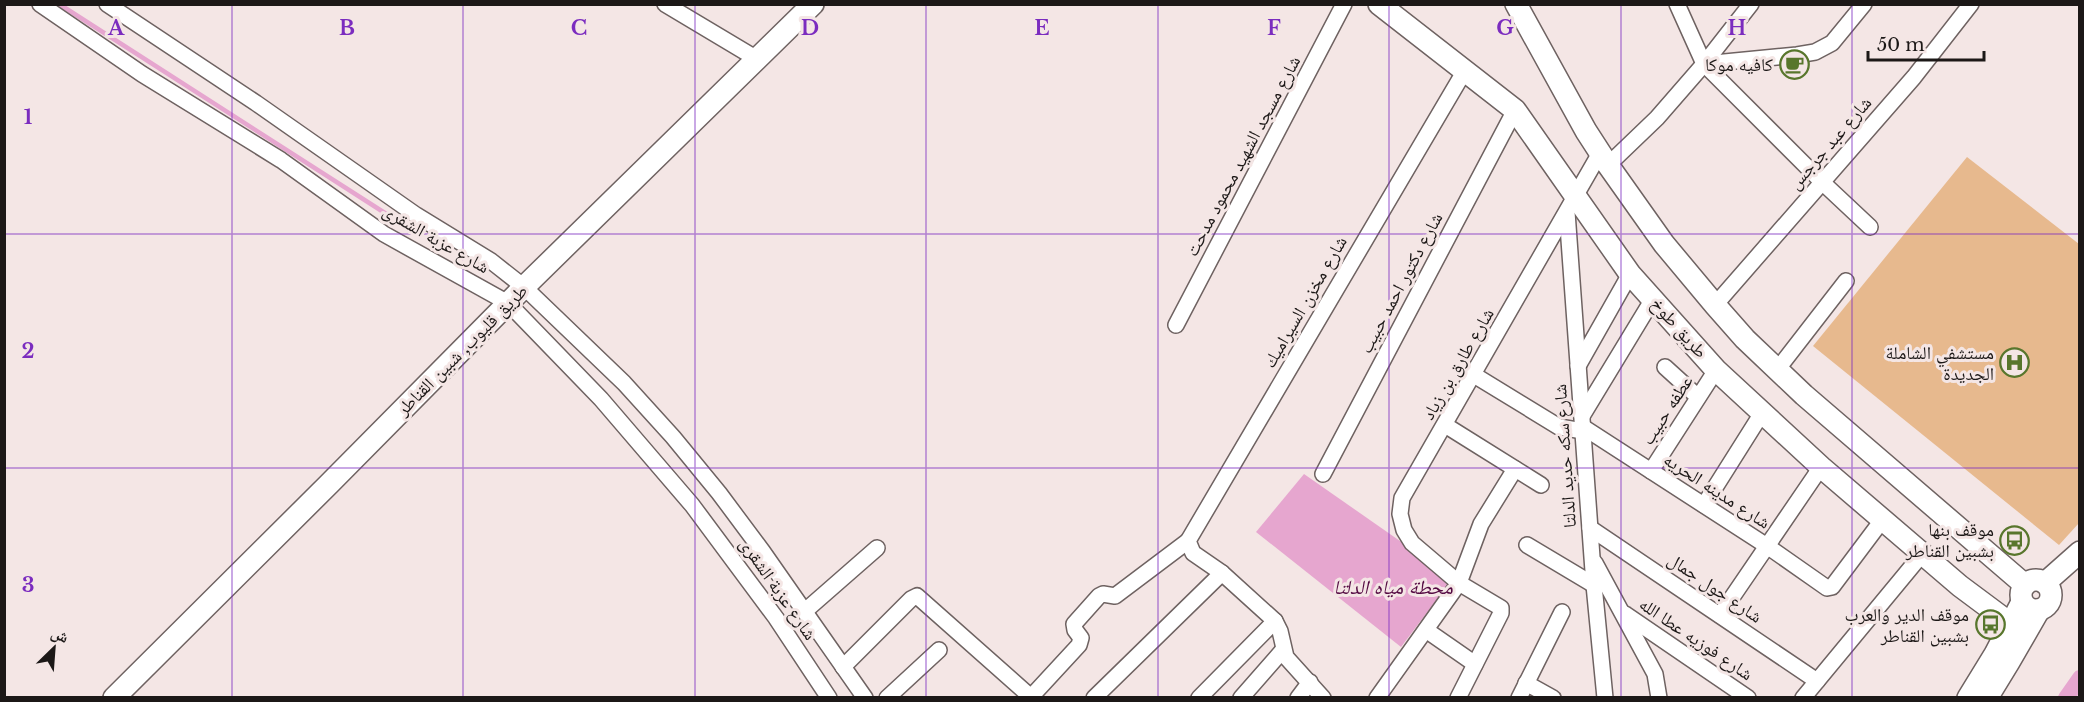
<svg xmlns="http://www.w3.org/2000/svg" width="2084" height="702" font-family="'Libre Baskerville','Noto Naskh Arabic',serif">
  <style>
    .park { fill: #e7b98e }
    .water { fill: #e6a6cf }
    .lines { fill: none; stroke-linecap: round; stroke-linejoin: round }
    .stream { stroke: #e6a6cf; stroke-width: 4.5 }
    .canal { stroke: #e6a6cf; stroke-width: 16 }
    .street-casing { stroke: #6e6261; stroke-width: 18 }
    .secondary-casing { stroke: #6e6261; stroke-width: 24 }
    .street { stroke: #fff; stroke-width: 15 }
    .secondary { stroke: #fff; stroke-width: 21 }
    .grid { fill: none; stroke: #7b2cbf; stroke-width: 1.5; stroke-opacity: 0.55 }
    .labels { text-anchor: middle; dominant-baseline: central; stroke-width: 6; stroke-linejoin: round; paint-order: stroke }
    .poi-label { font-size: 18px; fill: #1c1817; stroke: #f4e6e5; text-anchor: end }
    .street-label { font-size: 18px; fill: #1c1817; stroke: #f4e6e5 }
    .water-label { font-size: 20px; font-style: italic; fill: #540942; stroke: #f4e6e5 }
    .grid-label { font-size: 20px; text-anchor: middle; font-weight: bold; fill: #7b2cbf; stroke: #f4e6e5; stroke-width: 6; stroke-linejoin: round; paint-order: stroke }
  </style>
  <rect width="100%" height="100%" fill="#f4e6e5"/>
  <path class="park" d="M1967 157 2079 244V523L2059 545 1813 346Z"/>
  <path class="water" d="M1304 474 1453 578 1401 647 1256 532Z"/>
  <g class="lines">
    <path class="stream" d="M59 4 388 215"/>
    <path class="canal" d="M2066 698 2080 678"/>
    <defs>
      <g id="street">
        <path d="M40 4 142 74 281 160 384 234 508 303 601 399 692 505 776 618 829 698"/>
        <path d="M107 4 256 103 416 215 491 261 524 287 624 383 673 437 719 493 763 552 865 698"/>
        <path d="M665 4 757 59"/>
        <path d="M1677 4 1704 64 1822 182 1870 227"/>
        <path d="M1704 64 1797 55 1815 52 1832 43 1864 4"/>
        <path d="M1608 165 1657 118 1704 64 1751 4"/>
        <path d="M1567 212 1594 585 1605 698"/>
        <path d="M1715 305 1914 77 1971 4"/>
        <path d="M1176 325 1344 4"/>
        <path d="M1578 366 1630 274"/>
        <path d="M1665 367 1698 397"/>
        <path d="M1777 370 1846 281"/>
        <path d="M1474 375 1559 427 1583 431"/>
        <path d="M1582 416 1653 299"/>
        <path d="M1445 425 1541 485"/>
        <path d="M1583 427 1767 546 1827 588 1832 587 1883 519"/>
        <path d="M1651 471 1716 370"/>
        <path d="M1323 474 1515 110"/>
        <path d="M1704 505 1762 413"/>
        <path d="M1590 528 1817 681"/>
        <path d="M1527 545 1594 585"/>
        <path d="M1595 563 1655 674 1659 698"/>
        <path d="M805 611 877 548"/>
        <path d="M1625 614 1748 698"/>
        <path d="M1720 615 1821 467"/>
        <path d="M1426 630 1475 664"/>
        <path d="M843 667 911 599 917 596 1032 698"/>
        <path d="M1526 683 1553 698"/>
        <path d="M887 698 939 650"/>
        <path d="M1030 698 1079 645 1081 638 1075 630 1074 624 1099 596 1103 594 1115 596 1188 541"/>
        <path d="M1094 698 1222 573"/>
        <path d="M1199 698 1275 621"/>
        <path d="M1241 698 1283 650"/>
        <path d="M1298 698 1310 682"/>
        <path d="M1323 698 1286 657 1280 631 1275 621 1222 573 1193 553 1188 541 1464 72"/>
        <path d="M1377 698 1459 583 1481 524 1515 469"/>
        <path d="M1458 698 1501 613V608L1459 583 1412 543 1404 530 1400 514 1402 498 1600 153"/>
        <path d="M1519 698 1562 612"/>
        <path d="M1803 698 1923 553"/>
      </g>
      <g id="secondary">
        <path d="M1379 4 1515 110 1630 274 1716 370 1821 467 1960 586 2011 624"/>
        <path d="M1516 4 1586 131 1608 165 1664 244 1715 305 1745 339 1804 395 2025 585"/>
        <circle cx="2036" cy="595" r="15"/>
        <path d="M2045 583 2080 552"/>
        <path d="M114 698 329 484 524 287 813 4"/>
        <path d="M1968 698 1995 654 2022 602"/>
        <path d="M1987 698 2009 662 2039 610"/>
      </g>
    </defs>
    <use href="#street" class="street-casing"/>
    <use href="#secondary" class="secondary-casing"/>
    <use href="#street" class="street"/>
    <use href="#secondary" class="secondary"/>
  </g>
  <path class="grid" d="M232 4V698M463 4V698M695 4V698M926 4V698M1158 4V698M1389 4V698M1621 4V698M1852 4V698M4 234H2080M4 468H2080"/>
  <defs>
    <symbol id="cafe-ring" viewBox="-11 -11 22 22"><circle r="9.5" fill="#f4e6e5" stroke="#58762c" stroke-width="1.5"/><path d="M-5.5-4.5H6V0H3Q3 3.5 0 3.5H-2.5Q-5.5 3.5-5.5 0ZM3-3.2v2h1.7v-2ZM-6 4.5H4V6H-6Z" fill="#58762c"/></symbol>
    <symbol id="hospital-ring" viewBox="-11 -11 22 22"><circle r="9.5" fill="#f4e6e5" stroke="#58762c" stroke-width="1.5"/><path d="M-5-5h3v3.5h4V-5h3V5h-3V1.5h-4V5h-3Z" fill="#58762c"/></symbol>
    <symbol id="bus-ring" viewBox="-11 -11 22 22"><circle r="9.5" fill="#f4e6e5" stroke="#58762c" stroke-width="1.5"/><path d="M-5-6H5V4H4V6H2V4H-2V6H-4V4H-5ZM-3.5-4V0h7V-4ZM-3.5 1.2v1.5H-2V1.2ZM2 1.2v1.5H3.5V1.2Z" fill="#58762c"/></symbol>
  </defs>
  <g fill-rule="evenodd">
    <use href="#cafe-ring" x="1778" y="48" width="33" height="33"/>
    <use href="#hospital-ring" x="1998" y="346" width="33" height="33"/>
    <use href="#bus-ring" x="1998" y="524" width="33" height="33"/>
    <use href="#bus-ring" x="1974" y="608" width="33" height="33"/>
  </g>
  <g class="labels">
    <g class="poi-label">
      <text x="1773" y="65">كافيه موكا</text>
      <text x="1994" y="353">مستشفي الشاملة<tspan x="1994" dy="21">الجديدة</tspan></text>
      <text x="1994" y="530">موقف بنها<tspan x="1994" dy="21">بشبين القناطر</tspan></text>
      <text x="1969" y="615">موقف الدير والعرب<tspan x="1969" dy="21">بشبين القناطر</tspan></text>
    </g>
    <g class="street-label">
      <text transform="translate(1830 143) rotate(-49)">شارع عبد جرجس</text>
      <text transform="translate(1243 156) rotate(-62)">شارع مسجد الشهيد محمود مدحت</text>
      <text transform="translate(436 239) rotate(30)">شارع عزبة الشقرى</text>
      <text transform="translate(1401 283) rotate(-62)">شارع دكتور احمد حبيب</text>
      <text transform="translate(1305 302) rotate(-60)">شارع مخزن السيراميك</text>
      <text transform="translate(1679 328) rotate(48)">طريق طوخ</text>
      <text transform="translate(462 350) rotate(-45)">طريق قليوب, شبين القناطر</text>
      <text transform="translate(1458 364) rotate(-60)">شارع طارق بن زياد</text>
      <text transform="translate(1667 410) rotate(-57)">عطفه حبيب</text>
      <text transform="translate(1565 456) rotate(-94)">شارع سكه حديد الدلتا</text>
      <text transform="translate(1717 491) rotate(33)">شارع مدينه الحريه</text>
      <text transform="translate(1715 588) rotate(34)">شارع جول جمال</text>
      <text transform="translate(778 589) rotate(55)">شارع عزبة الشقرى</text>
      <text transform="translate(1696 639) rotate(34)">شارع فوزيه عطا الله</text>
    </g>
    <g class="water-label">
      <text x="1393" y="587">محطة مياه الدلتا</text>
    </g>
  </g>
  <g class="grid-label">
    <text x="116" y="35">A</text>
    <text x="347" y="35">B</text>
    <text x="579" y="35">C</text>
    <text x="810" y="35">D</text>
    <text x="1042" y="35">E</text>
    <text x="1274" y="35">F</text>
    <text x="1505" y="35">G</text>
    <text x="1737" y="35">H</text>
    <text x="28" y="124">1</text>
    <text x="28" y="358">2</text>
    <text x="28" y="592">3</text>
  </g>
  <rect width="2084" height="702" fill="none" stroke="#1c1817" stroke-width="12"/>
  <g transform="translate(54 648) rotate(25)" stroke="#f4e6e5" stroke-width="4.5" paint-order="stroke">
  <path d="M0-4.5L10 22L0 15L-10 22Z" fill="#1c1817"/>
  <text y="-9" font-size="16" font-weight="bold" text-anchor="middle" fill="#1c1817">ش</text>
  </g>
  <path d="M1868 51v9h116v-9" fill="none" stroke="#1c1817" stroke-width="3"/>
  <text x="1877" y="51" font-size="18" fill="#1c1817" stroke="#f4e6e5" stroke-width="4.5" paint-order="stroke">50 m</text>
</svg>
